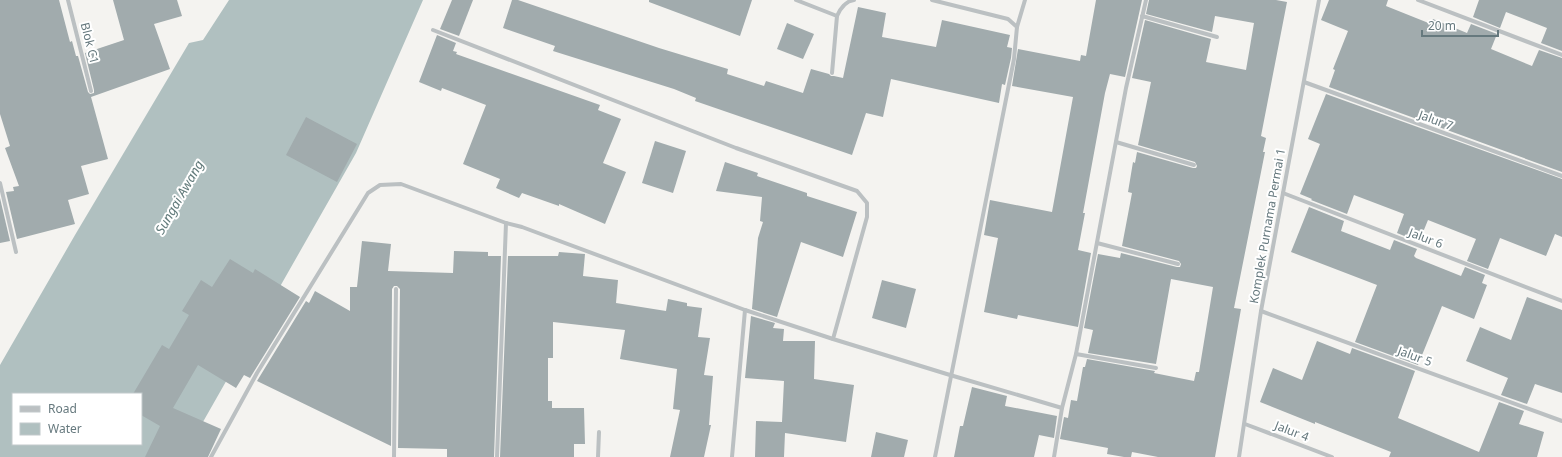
<svg xmlns="http://www.w3.org/2000/svg" width="1562" height="457" font-family="'Noto Sans',sans-serif">
  <style>
    .water { fill: #b0c0c0; fill-rule: evenodd }
    .building { fill: #a1abad }
    .lines { fill: none; stroke-linecap: round; stroke-linejoin: round }
    .street { stroke: #bbc0c2; stroke-width: 4 }
    .labels { text-anchor: middle; dominant-baseline: central; stroke-width: 4; stroke-linejoin: round; paint-order: stroke }
    .street-label { font-size: 12px; fill: #66797e; stroke: #fff }
    .water-label { font-size: 13px; font-style: italic; fill: #627b7b; stroke: #fff }
  </style>
  <rect width="100%" height="100%" fill="#f4f3f0"/>
  <path class="water" d="M229 0H423L356 153 183 457H0V365L75 235 189 43 203 40ZM13 394H141V444H13Z"/>
  <g class="building">
    <path d="M0 0H59L70 42 72 41 76 56H78L88 92 90 94 94 93V90L85 53 124 40 113 0H177L182 16 154 24 170 69 91 97 108 159 81 166 89 194 68 200 75 224 17 239 6 192 14 191 13 187 19 186 5 148 10 146 0 114Z"/>
    <path d="M452 0H473L459 36 440 29Z"/>
    <path d="M512 0H518L659 48 728 69 727 74 764 86 766 81 803 93 811 69 829 74 831 76H834L843 78 858 7 886 13 882 37 936 47 942 20 1010 35 1007 47 1012 48 1011 58 1005 85 1002 84 999 103 891 79 883 117 866 113 852 155 695 101 696 98 674 89 553 51 555 46 503 28Z"/>
    <path d="M649 0H752L740 36 649 2Z"/>
    <path d="M1096 0H1142L1125 77 1110 74 1105 93 1083 213H1085L1078 250 1091 253 1078 327 1018 315 1017 319 984 312 998 238 984 235 990 200 1052 212 1073 97 1012 86 1018 49 1080 61 1081 55 1086 56Z"/>
    <path d="M1149 0H1276L1287 2 1261 136 1266 138 1263 152H1265L1234 308 1241 309 1215 457H1158L1132 452 1131 457H1124L1107 454 1108 448 1060 439 1064 417 1068 418 1071 400 1077 401 1083 367H1085L1087 359 1155 371 1154 373 1194 381 1196 372H1199L1213 287 1171 279 1156 364 1088 353 1093 330 1084 328 1098 254 1120 258 1121 253 1177 267H1180L1181 264 1179 261 1122 246 1132 193 1128 192 1133 162 1135 163 1137 152 1193 168H1196L1197 166 1195 162 1138 145 1151 82 1132 78 1145 20 1211 39 1206 62 1246 70 1254 23 1215 16 1212 32 1146 14Z"/>
    <path d="M1329 0H1388L1386 6 1431 24 1433 19 1467 33 1471 24 1497 34 1491 49 1532 66 1539 50 1562 58V172L1329 87 1335 70 1333 69 1348 31 1321 20Z"/>
    <path d="M1479 0H1562V51L1541 43 1547 28 1506 12 1500 28 1473 17Z"/>
    <path d="M787 23 814 34 803 59 777 49Z"/>
    <path d="M437 35 456 43 453 51 457 52 456 54 600 105 598 110 621 119 603 163 626 172 605 224 559 204V206L522 193 519 198 496 188 500 179 463 164 486 105 442 88 441 91 419 82Z"/>
    <path d="M1326 94 1562 179V237L1555 234 1546 256 1500 238 1488 269 1467 261 1476 239 1471 237 1428 220 1419 242 1397 233 1404 214 1354 195 1347 214 1311 200 1312 199 1300 194 1320 144 1308 139Z"/>
    <path d="M306 117 357 144 337 182 286 155Z"/>
    <path d="M655 141 686 151 673 193 642 183Z"/>
    <path d="M725 162 758 173 757 176 807 193V196L857 212 843 257 801 242 777 317 752 309 758 238 763 222 760 221 762 197 716 191Z"/>
    <path d="M0 198 10 241 0 243Z"/>
    <path d="M1309 207 1344 221 1341 231 1390 250 1394 240 1417 249 1414 256 1416 258 1461 276 1465 267 1485 275 1482 283 1487 285 1474 319 1442 306 1418 365 1355 342 1377 285 1291 252Z"/>
    <path d="M362 241 391 244 388 271 453 273 454 251 488 252V256H501L494 457H447V449L398 448 400 289 397 286H394L392 289 391 446 257 381 306 301 309 303 315 291 350 311V287H357Z"/>
    <path d="M559 252 585 254 583 276 618 280 616 303 666 311 668 299 687 303V306L702 308 698 337 710 338 704 375 713 376 709 425H711L704 457H670L680 410 673 409 677 369 620 359 625 330 553 322V358H548V401H552V408H584L585 444H574V457H500L508 256H558Z"/>
    <path d="M230 259 253 273 255 269 300 297 250 378 244 375 236 388 198 365 173 408 221 429 208 457H145L160 426 141 415V394H133L162 345 169 349 189 315 182 311 201 280 212 287Z"/>
    <path d="M882 280 916 289 906 328 872 318Z"/>
    <path d="M1527 297 1562 310V393L1535 384 1527 404 1501 395 1508 378 1466 361 1480 327 1511 340Z"/>
    <path d="M751 316 775 323 773 328 784 329 783 341H815L814 379 854 385 846 442 785 433 784 457H755L756 421 782 422 784 381 745 378Z"/>
    <path d="M1317 341 1350 354 1352 348 1415 371 1398 418 1479 452 1499 402 1524 411 1519 424 1544 432 1537 457H1389L1391 452 1315 422V424L1260 402 1273 368 1302 380Z"/>
    <path d="M972 387 1007 396 1005 406 1057 416 1054 438 1039 435 1034 457H954L960 426H963Z"/>
    <path d="M876 432 908 440 904 457H871Z"/>
  </g>
  <g class="lines">
    <g class="street">
      <path d="M68 0 91 91"/>
      <path d="M796 0 837 16C840 9 846 1 854 0"/>
      <path d="M932 0 1008 19 1017 27 1014 59 935 457"/>
      <path d="M1418 0 1562 55"/>
      <path d="M1142 16 1217 37"/>
      <path d="M1017 27 1025 0"/>
      <path d="M433 30 736 148 857 191 867 203V217L833 339 950 375 1062 408"/>
      <path d="M832 73 837 16"/>
      <path d="M1304 82 1562 176"/>
      <path d="M1116 142 1194 165"/>
      <path d="M0 183 16 252"/>
      <path d="M1283 193 1562 301"/>
      <path d="M1097 243 1178 264"/>
      <path d="M1261 311 1562 421"/>
      <path d="M1076 354 1156 368"/>
      <path d="M1245 424 1332 457"/>
      <path d="M211 457 257 373 368 193 380 185 401 184 506 223 522 227 745 310 833 339"/>
      <path d="M394 457 396 289"/>
      <path d="M497 457 506 223"/>
      <path d="M598 457 599 432"/>
      <path d="M732 457 745 310"/>
      <path d="M1054 457 1062 408 1076 354 1126 88 1146 0"/>
      <path d="M1239 457 1261 311 1319 0"/>
    </g>
  </g>
  <g class="labels">
    <g class="street-label">
      <text transform="translate(90 43) rotate(76)">Blok C1</text>
      <text transform="translate(1436 120) rotate(20)">Jalur 7</text>
      <text transform="translate(1267 226) rotate(-80)">Komplek Purnama Permai 1</text>
      <text transform="translate(1426 238) rotate(21)">Jalur 6</text>
      <text transform="translate(1415 356) rotate(20)">Jalur 5</text>
      <text transform="translate(1292 431) rotate(21)">Jalur 4</text>
    </g>
    <g class="water-label">
      <text transform="translate(179 197) rotate(-60)">Sungai Awang</text>
    </g>
  </g>
  <rect x="12" y="393" width="130" height="52" fill="#ffffff" stroke="#c2c9cb"/>
  <rect x="20" y="406" width="20" height="6" fill="#bbc0c2" stroke="#c2c9cb"/>
  <text x="48" y="413" font-size="12" fill="#66797e">Road</text>
  <rect x="20" y="423" width="20" height="12" fill="#b0c0c0" stroke="#c2c9cb"/>
  <text x="48" y="433" font-size="12" fill="#66797e">Water</text>
  <path d="M1422 30v6h76v-6" fill="none" stroke="#66797e" stroke-width="2"/>
  <text x="1428" y="30" font-size="12" fill="#66797e" stroke="#ffffff" stroke-width="3" paint-order="stroke">20 m</text>
</svg>
